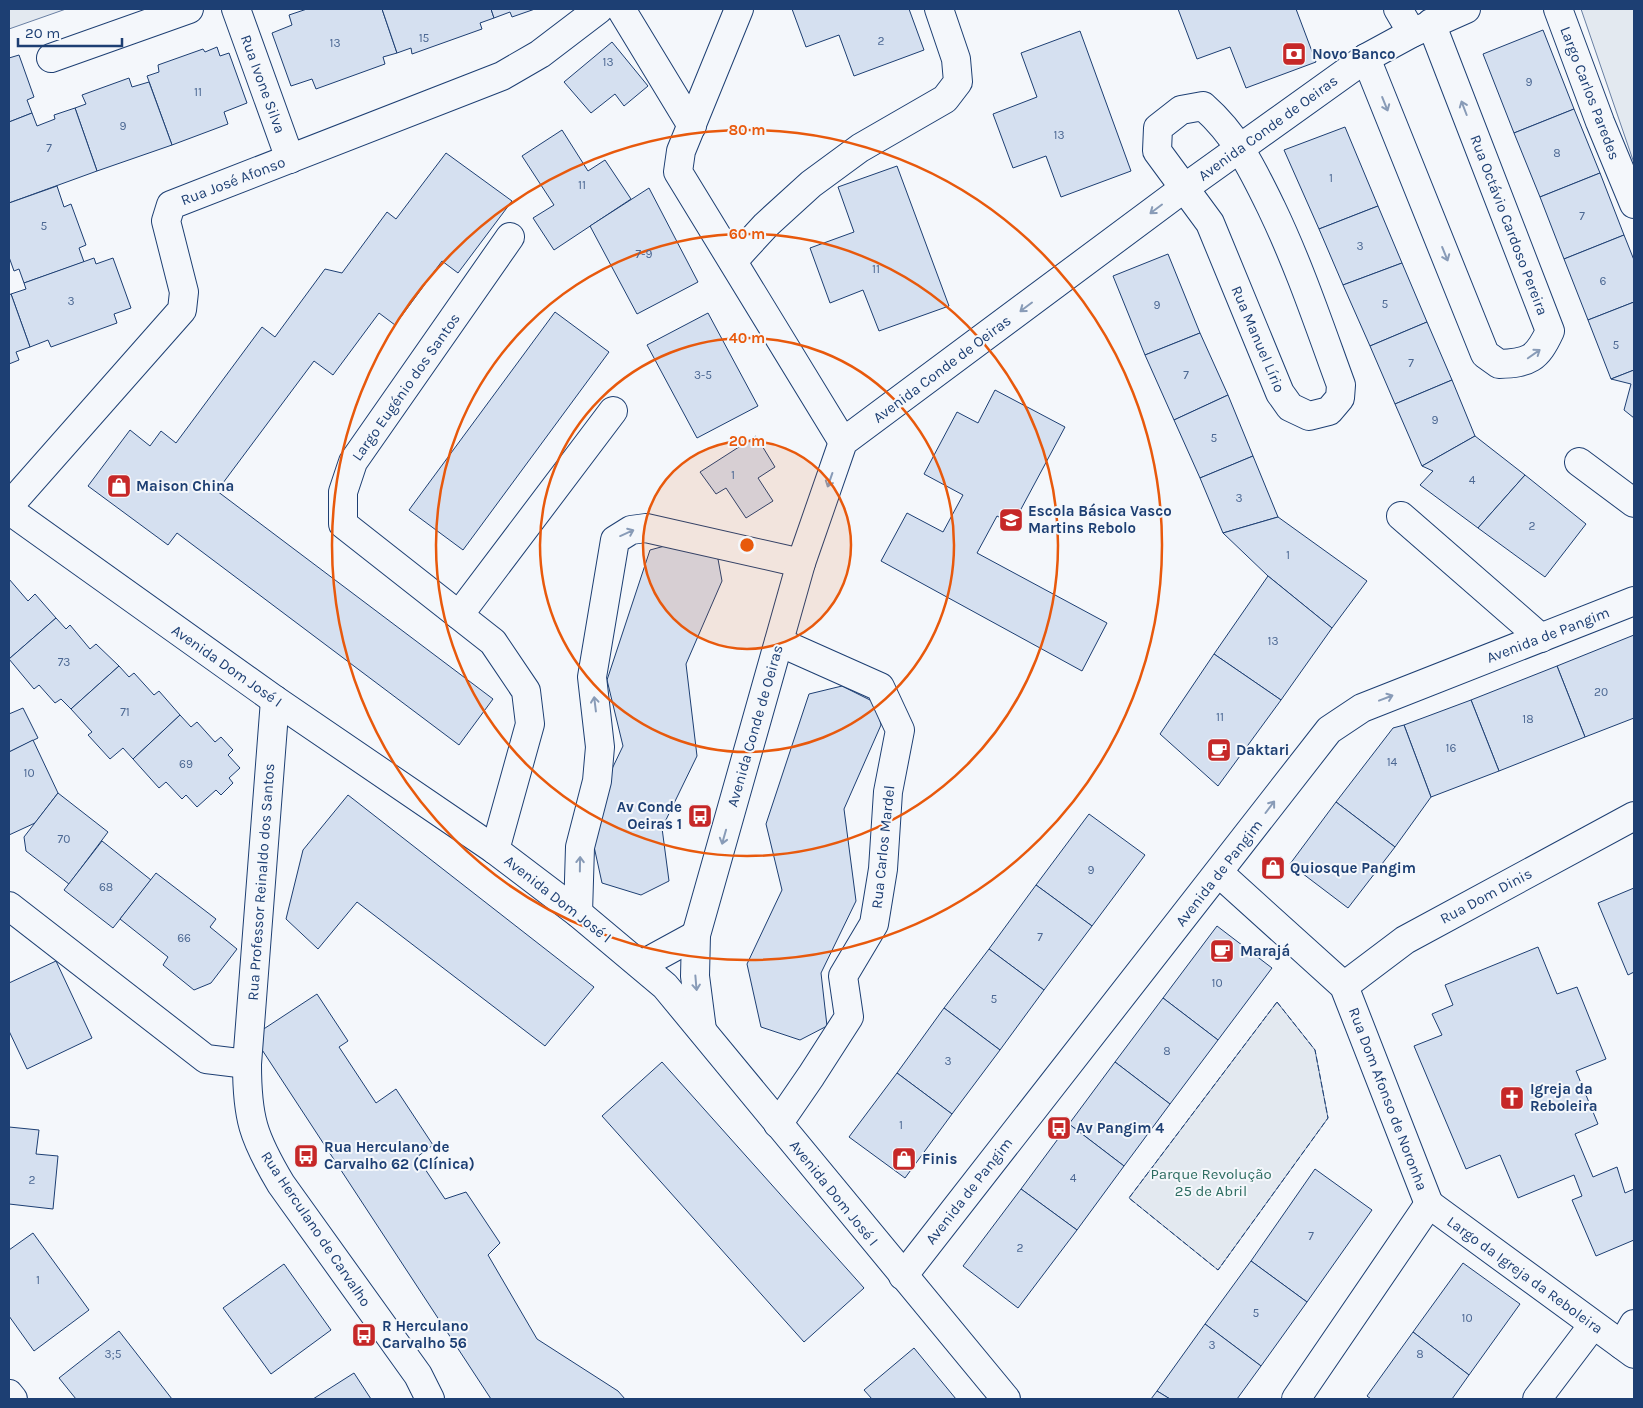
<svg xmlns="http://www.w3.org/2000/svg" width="1643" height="1408" font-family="Karla,sans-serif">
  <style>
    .green { fill: #e3e9f0; stroke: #687fa3 }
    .building { fill: #d5e0f0; stroke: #1d3f73 }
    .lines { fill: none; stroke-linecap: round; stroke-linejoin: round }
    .minor-casing { stroke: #1d3f73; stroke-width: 30 }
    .minor { stroke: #f4f7fb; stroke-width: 28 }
    .fence { stroke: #1d3f73; stroke-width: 1; stroke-dasharray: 6 2.5; stroke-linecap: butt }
    .oneway { stroke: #889bb7 }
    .ring { fill: none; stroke: #e8590c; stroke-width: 2.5 }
    .labels { text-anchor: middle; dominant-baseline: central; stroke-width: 4; stroke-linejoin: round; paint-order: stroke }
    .number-label { font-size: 12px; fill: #4b6792 }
    .poi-label { font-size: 15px; font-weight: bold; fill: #1d3f73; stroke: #f4f7fb; text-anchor: start }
    .street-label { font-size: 15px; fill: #1d3f73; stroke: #f4f7fb }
    .park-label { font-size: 15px; fill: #2c6c60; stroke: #f4f7fb }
    .centre { fill: #e8590c; stroke: #f4f7fb; stroke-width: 2.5 }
    .ring-label { font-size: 15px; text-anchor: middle; font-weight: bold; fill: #e8590c; stroke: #f4f7fb; stroke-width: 4; stroke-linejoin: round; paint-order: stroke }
  </style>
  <rect width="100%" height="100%" fill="#f4f7fb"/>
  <g class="green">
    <path d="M9 9H66L9 29Z"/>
    <path d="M1581 9H1634V163Z"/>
    <path d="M1277 1002 1315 1050 1328 1118 1218 1270 1129 1198Z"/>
  </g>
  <g class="building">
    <path d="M307 9H382L397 53 383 57 385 64 316 89 312 79 291 86 272 33 292 25 289 15Z"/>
    <path d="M382 9H491L494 18 480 23 482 29 412 54 411 48 397 53Z"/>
    <path d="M491 9H535L512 17 510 12 494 18Z"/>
    <path d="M792 9H909L924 50 854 76 839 35 806 47Z"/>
    <path d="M1178 9H1296L1316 62 1246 88 1230 47 1197 59Z"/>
    <path d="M1543 30 1574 109 1514 133 1483 54Z"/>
    <path d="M1080 31 1131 171 1061 197 1046 156 1013 168 993 114 1037 97 1021 53Z"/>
    <path d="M612 42 648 86 624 106 615 94 591 113 564 82Z"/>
    <path d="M217 47 220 56 229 53 247 103 224 112 228 124 172 145 147 76 159 72 158 65 203 49 205 52Z"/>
    <path d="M19 55 34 97 27 100 32 113 9 122V58Z"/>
    <path d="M129 78 132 87 149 82 172 145 97 171 75 108 86 104 82 95Z"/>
    <path d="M75 108 97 171 9 203V122L32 113 37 126 55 119 54 115Z"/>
    <path d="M1574 109 1600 173 1540 197 1514 133Z"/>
    <path d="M1345 127 1378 206 1319 229 1284 150Z"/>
    <path d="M562 130 588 171 605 160 631 199 554 250 533 218 554 205 522 156Z"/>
    <path d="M446 153 512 201 458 273 442 261 395 325 379 313 333 375 314 361 217 491 493 699 459 745 177 533 168 545 88 486 130 430 150 446 161 431 176 443 262 327 275 337 325 269 342 273 387 212 396 219Z"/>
    <path d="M897 166 949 306 879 331 863 290 830 303 810 248 854 232 838 187Z"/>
    <path d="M1600 173 1624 235 1564 259 1540 197Z"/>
    <path d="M57 186 64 207 71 204 86 245 79 248 84 262 24 283 19 269 14 271 9 257V203Z"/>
    <path d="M649 188 698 282 637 314 590 226Z"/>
    <path d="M1378 206 1402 263 1343 285 1319 229Z"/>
    <path d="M1624 235 1634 260V302L1588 320 1564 259Z"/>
    <path d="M1168 254 1200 333 1145 355 1113 276Z"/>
    <path d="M94 258 96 264 113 258 131 308 114 314 117 323 51 347 48 340 30 347 11 294 26 289 24 283Z"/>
    <path d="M1402 263 1427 322 1370 346 1343 285Z"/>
    <path d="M11 294 30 347 16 352 19 360 9 364V295Z"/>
    <path d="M1634 302V370L1611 379 1588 320Z"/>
    <path d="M555 312 609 352 463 550 409 510Z"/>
    <path d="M708 313 758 406 697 438 647 345Z"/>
    <path d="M1427 322 1452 380 1395 404 1370 346Z"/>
    <path d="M1200 333 1228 395 1174 420 1145 355Z"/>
    <path d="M1634 370V418L1624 410 1631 384 1611 379Z"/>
    <path d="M1452 380 1475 436 1422 466 1395 404Z"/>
    <path d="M995 390 1065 427 1013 524 997 516 977 553 1107 623 1082 671 881 561 907 513 943 532 963 495 924 474 957 412 978 423Z"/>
    <path d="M1228 395 1253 456 1200 478 1174 420Z"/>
    <path d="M756 436 775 467 758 478 773 501 746 518 726 488 716 494 700 472Z"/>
    <path d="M1475 436 1525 475 1478 528 1420 485 1433 471 1422 466Z"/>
    <path d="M1253 456 1278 517 1223 533 1200 478Z"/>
    <path d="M1525 475 1586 524 1545 577 1478 528Z"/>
    <path d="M1278 517 1367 581 1332 628 1268 576 1223 533Z"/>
    <path d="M683 541 718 559 722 581 686 664 697 756 662 828 669 881 641 895 602 883 588 819 623 746 607 680 650 550Z"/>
    <path d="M1268 576 1332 628 1281 700 1214 654Z"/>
    <path d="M9 579 28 601 35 594 56 618 9 659Z"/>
    <path d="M56 618 66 629 70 625 90 649 96 644 119 666 71 709 61 699 55 703 39 685 34 689 9 659Z"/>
    <path d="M1634 635V718L1585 737 1557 666Z"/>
    <path d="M1214 654 1281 700 1218 786 1160 734Z"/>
    <path d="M119 666 129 677 134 673 154 695 159 691 180 715 133 759 123 748 110 759 88 735 92 732 71 709Z"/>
    <path d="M1557 666 1585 737 1499 771 1471 700Z"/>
    <path d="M842 686 876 703 881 725 844 809 856 901 821 973 827 1026 800 1040 761 1027 747 964 782 890 766 824 809 694Z"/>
    <path d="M1471 700 1499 771 1431 797 1404 725Z"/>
    <path d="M23 708 38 738 9 752V714Z"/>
    <path d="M180 715 191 727 197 722 215 742 221 737 233 750 228 755 240 768 229 778 233 783 221 795 216 790 197 807 186 795 182 799 166 782 159 788 133 759Z"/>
    <path d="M1404 725 1431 797 1395 847 1336 802 1393 728Z"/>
    <path d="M33 740 58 793 35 823 9 835V752Z"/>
    <path d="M58 793 108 832 69 884 26 851 24 837Z"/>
    <path d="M348 795 594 987 545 1046 357 902 318 949 286 919 303 850Z"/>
    <path d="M1336 802 1395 847 1348 908 1290 864Z"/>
    <path d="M1089 814 1145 855 1092 926 1036 885Z"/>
    <path d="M102 841 151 880 113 928 64 890Z"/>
    <path d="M156 873 216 919 210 927 237 949 211 983 194 990 163 965 168 957 120 919Z"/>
    <path d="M1036 885 1092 926 1044 990 989 949Z"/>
    <path d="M1634 888V972L1628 975 1598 903Z"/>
    <path d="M1217 926 1272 968 1218 1040 1163 998Z"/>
    <path d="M1538 947 1557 994 1577 987 1606 1059 1576 1071 1598 1124 1575 1134 1593 1177 1617 1167 1625 1193 1634 1189V1240L1596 1256 1572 1200 1582 1196 1574 1175 1518 1198 1500 1155 1466 1169 1414 1046 1442 1035 1432 1014 1453 1005 1445 985Z"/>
    <path d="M989 949 1044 990 1000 1050 944 1008Z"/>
    <path d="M56 961 92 1038 27 1069 9 1031V983Z"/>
    <path d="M317 994 348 1041 339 1047 376 1103 396 1089 433 1145 417 1157 445 1199 466 1192 500 1243 488 1255 537 1339 618 1391 625 1399H491L253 1036Z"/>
    <path d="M1163 998 1218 1040 1170 1104 1115 1062Z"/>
    <path d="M944 1008 1000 1050 952 1114 897 1073Z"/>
    <path d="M662 1062 864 1288 804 1342 602 1116Z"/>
    <path d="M1115 1062 1170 1104 1124 1166 1069 1124Z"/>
    <path d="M897 1073 952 1114 905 1178 849 1137Z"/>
    <path d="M1069 1124 1124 1166 1077 1230 1021 1189Z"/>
    <path d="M9 1127 39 1130 36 1154 58 1156 53 1209 9 1204Z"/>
    <path d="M1315 1169 1372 1210 1307 1302 1251 1261Z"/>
    <path d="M1021 1189 1077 1230 1018 1308 963 1266Z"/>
    <path d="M33 1233 89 1310 34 1351 9 1316V1250Z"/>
    <path d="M1251 1261 1307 1302 1261 1366 1205 1324Z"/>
    <path d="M1463 1263 1520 1304 1469 1375 1413 1332Z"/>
    <path d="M284 1264 331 1330 271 1374 223 1308Z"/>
    <path d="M1205 1324 1261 1366 1237 1399H1170L1157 1391Z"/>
    <path d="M119 1331 172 1399H76L59 1378Z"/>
    <path d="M1413 1332 1469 1375 1452 1399H1371L1367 1396Z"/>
    <path d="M914 1348 956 1399H872L864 1390Z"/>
    <path d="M354 1373 371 1399H313Z"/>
    <path d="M1157 1391 1170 1399H1151Z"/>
  </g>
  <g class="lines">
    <defs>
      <g id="minor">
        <path d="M236 9 290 159"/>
        <path d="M621 9 692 126"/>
        <path d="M739 9 681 151 678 172 843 442"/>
        <path d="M1398 9 1412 33"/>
        <path d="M1558 9 1600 122 1634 204"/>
        <path d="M51 58 189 9"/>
        <path d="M1366 58 1485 354 1499 364C1529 363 1537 359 1550 331L1431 23"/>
        <path d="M1203 106C1236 135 1252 168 1271 207 1299 265 1319 325 1341 385L1340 398 1329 411 1309 416 1290 407 1280 393 1210 223 1157 151 1158 128 1181 110Z"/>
        <path d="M733 261 766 225 811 184 860 148 945 99 958 82 956 59 939 9"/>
        <path d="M1579 462 1634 503"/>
        <path d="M9 506 182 310 184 292 166 221 171 205 502 76 540 54 599 9"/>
        <path d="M9 510 275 700 495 850 578 913 665 986 1006 1399"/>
        <path d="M1401 516 1541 638"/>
        <path d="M459 615 613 411"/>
        <path d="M275 700 247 1064C247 1118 253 1137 281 1184L418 1375 430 1399"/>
        <path d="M495 850 530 724 526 691 493 642 343 524V492L353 462 510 237"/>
        <path d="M1219 873 1344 986 1429 1204"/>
        <path d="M9 906 206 1059 247 1064"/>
        <path d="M578 913 580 847 597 781 600 747 592 677 615 540 631 530 646 528 801 563"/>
        <path d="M641 965 696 935"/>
        <path d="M1344 986 1405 940 1634 816"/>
        <path d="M702 1030 695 976 696 935 801 563 843 442 1183 189 1366 58 1412 33 1466 9"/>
        <path d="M778 1124 811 1076 849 1017 843 976 874 924 883 869 888 792 900 730 880 687 779 642"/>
        <path d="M1429 1204 1634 1354"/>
        <path d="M903 1276 1329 730 1362 708 1634 601"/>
        <path d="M1622 1345 1634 1324"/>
        <path d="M9 1394 13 1399"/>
        <path d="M1296 1399 1429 1204"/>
        <path d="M1537 1399 1593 1325"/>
      </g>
    </defs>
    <use href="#minor" class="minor-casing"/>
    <use href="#minor" class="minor"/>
    <path class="fence" d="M1277 1002 1315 1050 1328 1118 1218 1270 1129 1198Z"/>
  </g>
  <defs><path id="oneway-shaft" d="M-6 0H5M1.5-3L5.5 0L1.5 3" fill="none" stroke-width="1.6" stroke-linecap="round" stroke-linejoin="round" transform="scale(1.25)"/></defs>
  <g class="oneway">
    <use href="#oneway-shaft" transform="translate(1385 104) rotate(68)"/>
    <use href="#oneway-shaft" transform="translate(1464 108) rotate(-111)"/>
    <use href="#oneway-shaft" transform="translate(1156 209) rotate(143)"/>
    <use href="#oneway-shaft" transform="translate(1445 254) rotate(68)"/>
    <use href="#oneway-shaft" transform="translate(1026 307) rotate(143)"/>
    <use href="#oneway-shaft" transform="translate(1534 354) rotate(-35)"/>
    <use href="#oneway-shaft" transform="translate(830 480) rotate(109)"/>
    <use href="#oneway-shaft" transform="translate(627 533) rotate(-24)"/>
    <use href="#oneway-shaft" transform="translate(1386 698) rotate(-21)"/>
    <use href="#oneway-shaft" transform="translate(595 704) rotate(-97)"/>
    <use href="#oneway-shaft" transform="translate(1270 807) rotate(-53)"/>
    <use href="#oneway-shaft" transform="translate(724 837) rotate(106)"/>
    <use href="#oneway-shaft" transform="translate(580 864) rotate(-89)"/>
    <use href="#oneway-shaft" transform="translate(696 983) rotate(85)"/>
  </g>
  <circle cx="747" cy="545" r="104" fill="#e8590c" fill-opacity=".12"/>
  <g class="ring">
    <circle cx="747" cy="545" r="104"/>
    <circle cx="747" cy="545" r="207"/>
    <circle cx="747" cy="545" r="311"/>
    <circle cx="747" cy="545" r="415"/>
  </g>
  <defs>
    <symbol id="bank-square" viewBox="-11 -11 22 22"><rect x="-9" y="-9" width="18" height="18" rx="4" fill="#c62828" stroke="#f4f7fb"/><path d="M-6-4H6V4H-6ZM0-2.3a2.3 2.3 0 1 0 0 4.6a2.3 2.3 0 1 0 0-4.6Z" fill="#fff"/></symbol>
    <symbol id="shop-square" viewBox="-11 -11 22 22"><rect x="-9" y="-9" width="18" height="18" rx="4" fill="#c62828" stroke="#f4f7fb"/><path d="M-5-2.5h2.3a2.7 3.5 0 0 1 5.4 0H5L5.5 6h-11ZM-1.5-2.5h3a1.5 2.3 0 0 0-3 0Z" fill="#fff"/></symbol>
    <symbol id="school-square" viewBox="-11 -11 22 22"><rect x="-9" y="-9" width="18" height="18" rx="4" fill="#c62828" stroke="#f4f7fb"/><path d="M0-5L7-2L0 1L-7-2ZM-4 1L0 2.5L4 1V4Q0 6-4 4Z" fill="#fff"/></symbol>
    <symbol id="cafe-square" viewBox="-11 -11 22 22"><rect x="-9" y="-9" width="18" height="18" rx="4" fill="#c62828" stroke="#f4f7fb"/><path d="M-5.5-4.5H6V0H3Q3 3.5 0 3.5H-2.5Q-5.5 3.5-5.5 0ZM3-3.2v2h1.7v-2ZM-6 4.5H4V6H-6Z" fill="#fff"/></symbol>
    <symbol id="bus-square" viewBox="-11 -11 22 22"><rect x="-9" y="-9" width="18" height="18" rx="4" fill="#c62828" stroke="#f4f7fb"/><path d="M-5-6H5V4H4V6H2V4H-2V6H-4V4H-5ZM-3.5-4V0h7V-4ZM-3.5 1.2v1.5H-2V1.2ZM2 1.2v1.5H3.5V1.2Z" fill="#fff"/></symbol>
    <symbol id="church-square" viewBox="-11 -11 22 22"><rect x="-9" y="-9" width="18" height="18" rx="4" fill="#c62828" stroke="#f4f7fb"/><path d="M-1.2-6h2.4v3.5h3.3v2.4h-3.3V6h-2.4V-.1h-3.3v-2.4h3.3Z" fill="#fff"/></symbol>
  </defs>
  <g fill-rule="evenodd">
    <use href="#bank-square" x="1280" y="40" width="28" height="28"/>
    <use href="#shop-square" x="105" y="472" width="28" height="28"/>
    <use href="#school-square" x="997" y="506" width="28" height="28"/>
    <use href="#cafe-square" x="1205" y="736" width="28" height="28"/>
    <use href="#bus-square" x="686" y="802" width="28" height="28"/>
    <use href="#shop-square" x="1259" y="854" width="28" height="28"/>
    <use href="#cafe-square" x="1208" y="937" width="28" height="28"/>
    <use href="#church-square" x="1498" y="1084" width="28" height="28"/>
    <use href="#bus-square" x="1045" y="1114" width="28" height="28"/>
    <use href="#bus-square" x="292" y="1142" width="28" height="28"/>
    <use href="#shop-square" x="890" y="1145" width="28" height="28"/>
    <use href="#bus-square" x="350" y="1321" width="28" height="28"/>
  </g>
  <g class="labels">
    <g class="number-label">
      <text x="424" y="38">15</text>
      <text x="881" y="41">2</text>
      <text x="335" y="43">13</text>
      <text x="608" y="62">13</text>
      <text x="1529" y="82">9</text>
      <text x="198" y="92">11</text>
      <text x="123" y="126">9</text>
      <text x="1059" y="135">13</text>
      <text x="49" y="148">7</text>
      <text x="1557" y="153">8</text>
      <text x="1331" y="178">1</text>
      <text x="582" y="185">11</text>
      <text x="1582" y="216">7</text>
      <text x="44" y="226">5</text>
      <text x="1360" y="246">3</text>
      <text x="644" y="254">7-9</text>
      <text x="876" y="269">11</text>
      <text x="1603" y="281">6</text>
      <text x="71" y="301">3</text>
      <text x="1385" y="304">5</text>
      <text x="1157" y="305">9</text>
      <text x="1616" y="345">5</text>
      <text x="1411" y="363">7</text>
      <text x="703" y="375">3-5</text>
      <text x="1186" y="375">7</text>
      <text x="1435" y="420">9</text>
      <text x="1214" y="438">5</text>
      <text x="733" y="475">1</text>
      <text x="1472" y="480">4</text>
      <text x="1239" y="498">3</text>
      <text x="1532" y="526">2</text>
      <text x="1288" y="555">1</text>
      <text x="1273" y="641">13</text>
      <text x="64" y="662">73</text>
      <text x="1601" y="692">20</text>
      <text x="125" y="712">71</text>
      <text x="1220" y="717">11</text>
      <text x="1528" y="719">18</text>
      <text x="1451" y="748">16</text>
      <text x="1392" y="762">14</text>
      <text x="186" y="764">69</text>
      <text x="29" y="773">10</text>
      <text x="64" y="839">70</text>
      <text x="1091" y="870">9</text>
      <text x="106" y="887">68</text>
      <text x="1040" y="937">7</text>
      <text x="184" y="938">66</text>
      <text x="1217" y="983">10</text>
      <text x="994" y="999">5</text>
      <text x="1167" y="1051">8</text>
      <text x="948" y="1061">3</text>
      <text x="901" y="1125">1</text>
      <text x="1073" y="1178">4</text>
      <text x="32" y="1180">2</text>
      <text x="1311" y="1236">7</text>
      <text x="1020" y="1248">2</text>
      <text x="38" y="1280">1</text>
      <text x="1256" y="1313">5</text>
      <text x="1467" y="1318">10</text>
      <text x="1212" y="1345">3</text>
      <text x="113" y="1354">3;5</text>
      <text x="1420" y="1354">8</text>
    </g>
    <g class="poi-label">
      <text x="1312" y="54">Novo Banco</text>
      <text x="136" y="486">Maison China</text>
      <text x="1028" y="511">Escola Básica Vasco<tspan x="1028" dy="17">Martins Rebolo</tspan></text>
      <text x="1236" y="750">Daktari</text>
      <text x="682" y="807" text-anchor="end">Av Conde<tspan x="682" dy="17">Oeiras 1</tspan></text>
      <text x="1290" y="868">Quiosque Pangim</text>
      <text x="1240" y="951">Marajá</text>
      <text x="1530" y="1089">Igreja da<tspan x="1530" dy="17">Reboleira</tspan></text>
      <text x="1076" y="1128">Av Pangim 4</text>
      <text x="324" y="1147">Rua Herculano de<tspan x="324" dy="17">Carvalho 62 (Clínica)</tspan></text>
      <text x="922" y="1159">Finis</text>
      <text x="382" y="1326">R Herculano<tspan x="382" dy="17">Carvalho 56</tspan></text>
    </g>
    <g class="street-label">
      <text transform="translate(263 84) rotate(70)">Rua Ivone Silva</text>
      <text transform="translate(1590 93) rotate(69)">Largo Carlos Paredes</text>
      <text transform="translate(1268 128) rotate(-36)">Avenida Conde de Oeiras</text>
      <text transform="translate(233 181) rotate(-21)">Rua José Afonso</text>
      <text transform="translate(1509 225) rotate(69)">Rua Octávio Cardoso Pereira</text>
      <text transform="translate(1258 339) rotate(67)">Rua Manuel Lírio</text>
      <text transform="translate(942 369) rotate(-37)">Avenida Conde de Oeiras</text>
      <text transform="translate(406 387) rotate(-55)">Largo Eugénio dos Santos</text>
      <text transform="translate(1548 635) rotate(-21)">Avenida de Pangim</text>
      <text transform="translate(227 666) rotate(35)">Avenida Dom José I</text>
      <text transform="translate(755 726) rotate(-74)">Avenida Conde de Oeiras</text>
      <text transform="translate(883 847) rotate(-84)">Rua Carlos Mardel</text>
      <text transform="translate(1219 873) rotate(-52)">Avenida de Pangim</text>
      <text transform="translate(261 882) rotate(-86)">Rua Professor Reinaldo dos Santos</text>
      <text transform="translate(1486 896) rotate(-28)">Rua Dom Dinis</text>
      <text transform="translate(558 899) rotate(38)">Avenida Dom José I</text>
      <text transform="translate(1388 1099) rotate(69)">Rua Dom Afonso de Noronha</text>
      <text transform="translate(969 1191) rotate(-52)">Avenida de Pangim</text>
      <text transform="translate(834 1193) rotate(51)">Avenida Dom José I</text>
      <text transform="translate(316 1229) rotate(56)">Rua Herculano de Carvalho</text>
      <text transform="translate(1525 1275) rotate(36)">Largo da Igreja da Reboleira</text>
    </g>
    <g class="park-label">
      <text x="1211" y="1174">Parque Revolução<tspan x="1211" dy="17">25 de Abril</tspan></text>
    </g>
  </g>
  <circle cx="747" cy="545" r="8" class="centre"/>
  <g class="ring-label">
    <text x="747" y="135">80 m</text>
    <text x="747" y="239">60 m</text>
    <text x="747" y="343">40 m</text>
    <text x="747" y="446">20 m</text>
  </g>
  <rect width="1643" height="1408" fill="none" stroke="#1d3f73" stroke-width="20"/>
  <path d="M18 38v8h104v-8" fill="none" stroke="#1d3f73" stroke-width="2.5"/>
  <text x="25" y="38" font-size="15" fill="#1d3f73" stroke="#f4f7fb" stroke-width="4" paint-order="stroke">20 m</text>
</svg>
